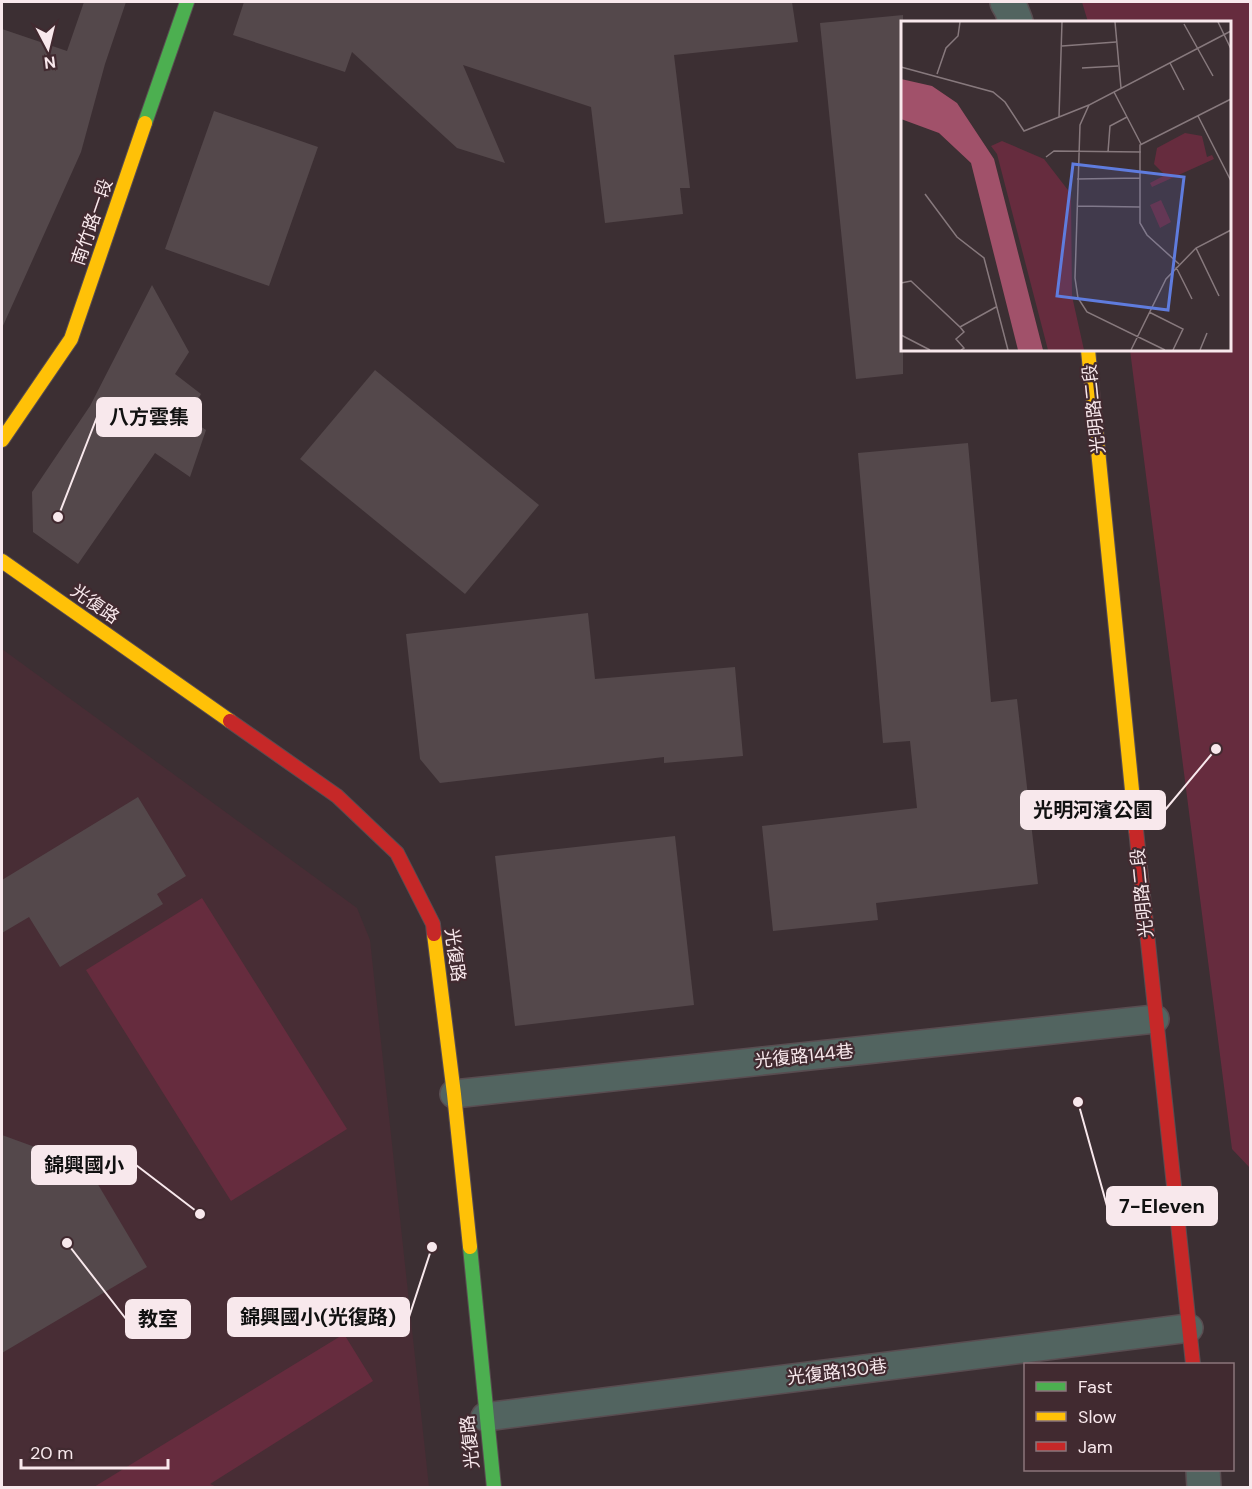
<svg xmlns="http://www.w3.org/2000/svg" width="1252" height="1489" font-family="'DM Sans','Noto Sans TC',sans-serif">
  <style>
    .built { fill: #482d35 }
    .green { fill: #662c3e }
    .building { fill: #54484b }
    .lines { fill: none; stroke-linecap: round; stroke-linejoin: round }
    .lane-casing { stroke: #594d51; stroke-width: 30 }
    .street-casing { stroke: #594d51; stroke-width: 36 }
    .fast-casing { stroke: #594d51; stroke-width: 16 }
    .slow-casing { stroke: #594d51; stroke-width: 16 }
    .jam-casing { stroke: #594d51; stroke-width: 16 }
    .lane { stroke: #526460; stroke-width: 27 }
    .street { stroke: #526460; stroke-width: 33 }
    .fast { stroke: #4caf50; stroke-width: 14 }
    .slow { stroke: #ffc107; stroke-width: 14 }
    .jam { stroke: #c62828; stroke-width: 14 }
    .labels { text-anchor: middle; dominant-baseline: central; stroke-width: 4.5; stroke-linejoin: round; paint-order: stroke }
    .street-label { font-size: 18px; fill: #f8e8ec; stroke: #412a30 }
    .inset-road { fill: none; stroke: #87797d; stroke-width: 1.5 }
    .view { fill: #5f7cde; fill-opacity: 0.15; stroke: #5f7cde; stroke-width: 3 }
    .inset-edge { fill: none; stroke: #f8e8ec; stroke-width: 3 }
    .leader { fill: none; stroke: #f8e8ec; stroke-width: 2 }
    .callout-dot { fill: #f8e8ec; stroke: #412a30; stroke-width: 2 }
    .callout { fill: #f8e8ec; stroke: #f8e8ec; stroke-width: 2 }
    .callout-label { font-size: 20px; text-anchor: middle; font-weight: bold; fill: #111 }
  </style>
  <rect width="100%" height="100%" fill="#3c2f33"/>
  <path class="built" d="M2 649 357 908 370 940 429 1487H2Z"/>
  <g class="green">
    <path d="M1082 2H1250V1168L1232 1149 1130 350H1230V22H1088Z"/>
    <path d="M202 898 347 1129 231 1201 86 970Z"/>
    <path d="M344 1334 373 1381 210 1484 217 1487H94Z"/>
  </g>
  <g class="building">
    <path d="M84 2H126L105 64 81 152 2 328V29L67 51Z"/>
    <path d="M244 2H792L798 42 674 55 690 188H680L683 214 605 223 591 107 463 65 505 163 457 148 352 52 345 72 233 35Z"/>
    <path d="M903 15V374L856 379 820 23Z"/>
    <path d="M214 111 318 147 269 286 165 249Z"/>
    <path d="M152 285 189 352 175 374 201 394 188 418 206 430 190 477 155 453 78 564 33 532 32 492 90 406Z"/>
    <path d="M375 370 539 505 465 594 300 459Z"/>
    <path d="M968 443 991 702 1017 699 1038 884 876 903 878 920 773 931 762 826 917 808 910 741 883 743 858 453Z"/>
    <path d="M588 613 595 679 735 667 743 756 664 763V757L440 783 420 759 406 634Z"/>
    <path d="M138 797 186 876 157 894 163 904 60 967 29 917 2 933V880Z"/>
    <path d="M675 836 694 1005 515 1026 495 856Z"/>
    <path d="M2 1135 87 1166 147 1267 2 1353Z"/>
  </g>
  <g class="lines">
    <defs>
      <g id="lane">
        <path d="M454 1094 1155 1019"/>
        <path d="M485 1417 1189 1328"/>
      </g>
      <g id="street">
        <path d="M1007 2 1011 9 1016 22"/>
        <path d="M1203 1470 1204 1488"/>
      </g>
      <g id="fast">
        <path d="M145 123 187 2"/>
        <path d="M470 1247 494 1488"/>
      </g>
      <g id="slow">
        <path d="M1088 350 1136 830"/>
        <path d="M2 440 71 339 145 123"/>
        <path d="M2 561 230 721"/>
        <path d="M434 934 454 1094 470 1247"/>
      </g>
      <g id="jam">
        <path d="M230 721 337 796 397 853 433 924 434 934"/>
        <path d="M1136 830 1193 1364"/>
      </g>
    </defs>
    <use href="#lane" class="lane-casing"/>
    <use href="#street" class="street-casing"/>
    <use href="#fast" class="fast-casing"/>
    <use href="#slow" class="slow-casing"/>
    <use href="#jam" class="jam-casing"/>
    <use href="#lane" class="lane"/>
    <use href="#street" class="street"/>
    <use href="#fast" class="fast"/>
    <use href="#slow" class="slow"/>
    <use href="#jam" class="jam"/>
  </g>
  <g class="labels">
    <g class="street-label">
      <text transform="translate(92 222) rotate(-71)">南竹路一段</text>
      <text transform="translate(1094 409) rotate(-96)">光明路二段</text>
      <text transform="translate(95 604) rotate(35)">光復路</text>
      <text transform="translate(1142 893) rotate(-96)">光明路二段</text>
      <text transform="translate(455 955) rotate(82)">光復路</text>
      <text transform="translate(804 1056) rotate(-6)">光復路144巷</text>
      <text transform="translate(837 1372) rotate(-7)">光復路130巷</text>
      <text transform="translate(470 1442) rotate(-96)">光復路</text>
    </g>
  </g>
  <g transform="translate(901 21)">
    <rect width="330" height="330" fill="#3c2f33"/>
    <path d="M284 112 301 115 306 136 311 134 313 138 251 166 249 162 264 154 253 143 256 127ZM101 120 143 138 170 173 171 275 183 329H147L96 133 90 125ZM260 179 270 201 259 207 249 184Z" fill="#662c3e"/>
    <path d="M0 58 31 65 56 82 93 138 142 329H117L70 142 38 112 0 98Z" fill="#a1516a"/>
    <path class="inset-road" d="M214 1 220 67M317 1 330 28M283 3 312 55M161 25 215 21M269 42 283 69M0 46 92 71 104 81 123 110 188 84M181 47 217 45M36 53 45 27 57 15 59 1M213 71 240 123M297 95 330 160M158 96 161 1M207 131 209 105 226 96M145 136 153 130 240 131M176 158 239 157M24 173 56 216 83 237 107 329M176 185 239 186M295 227 318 275M278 243 246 214 239 202V124L330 78M275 246 291 278M0 262 10 260 59 306 95 286M248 291 282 308 272 329M59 306 63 311 55 318 63 327 60 329M0 314 29 329M230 329 265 258 295 227 330 209M264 329 186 291 177 277 174 257 179 104 188 84 330 10M299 329 306 312"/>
    <path class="view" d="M172 143 283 156 267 289 156 275Z"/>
    <rect width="330" height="330" class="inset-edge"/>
  </g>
  <path class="leader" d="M58 517L97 417M1216 749L1165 810M200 1214L136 1165M1078 1102L1107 1206M432 1247L409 1317M67 1243L126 1319"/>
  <g class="callout-dot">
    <circle cx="58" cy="517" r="6"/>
    <circle cx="1216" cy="749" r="6"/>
    <circle cx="200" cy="1214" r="6"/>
    <circle cx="1078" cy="1102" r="6"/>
    <circle cx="432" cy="1247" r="6"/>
    <circle cx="67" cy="1243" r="6"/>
  </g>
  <g class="callout">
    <rect x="97" y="398" width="104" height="38" rx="6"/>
    <rect x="1021" y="791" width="144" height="38" rx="6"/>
    <rect x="32" y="1146" width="104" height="38" rx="6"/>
    <rect x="1107" y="1187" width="110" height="38" rx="6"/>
    <rect x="228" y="1298" width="181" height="38" rx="6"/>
    <rect x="126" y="1300" width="64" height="38" rx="6"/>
  </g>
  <g class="callout-label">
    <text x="149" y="424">八方雲集</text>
    <text x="1093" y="817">光明河濱公園</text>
    <text x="84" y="1172">錦興國小</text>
    <text x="1162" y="1213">7-Eleven</text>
    <text x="318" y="1324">錦興國小(光復路)</text>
    <text x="158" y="1326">教室</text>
  </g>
  <rect width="1252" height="1489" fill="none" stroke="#f8e8ec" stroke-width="6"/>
  <rect x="1024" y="1363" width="210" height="108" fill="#412a30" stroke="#8a767b" stroke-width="1.5"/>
  <rect x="1036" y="1382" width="30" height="9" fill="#4caf50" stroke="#8a767b" stroke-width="1.5"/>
  <text x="1078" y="1393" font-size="18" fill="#f8e8ec">Fast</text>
  <rect x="1036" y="1412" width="30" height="9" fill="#ffc107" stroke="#8a767b" stroke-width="1.5"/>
  <text x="1078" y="1423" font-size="18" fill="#f8e8ec">Slow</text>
  <rect x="1036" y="1442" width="30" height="9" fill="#c62828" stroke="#8a767b" stroke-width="1.5"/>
  <text x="1078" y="1453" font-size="18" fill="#f8e8ec">Jam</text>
  <g transform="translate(48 48) rotate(173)" stroke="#412a30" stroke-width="4.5" paint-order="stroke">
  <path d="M0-4.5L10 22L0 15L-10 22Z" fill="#f8e8ec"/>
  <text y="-9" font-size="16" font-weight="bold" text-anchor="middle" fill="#f8e8ec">N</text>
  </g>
  <path d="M21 1459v9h147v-9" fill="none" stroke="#f8e8ec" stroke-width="3"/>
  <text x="30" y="1459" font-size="18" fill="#f8e8ec" stroke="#412a30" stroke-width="4.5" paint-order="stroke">20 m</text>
</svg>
